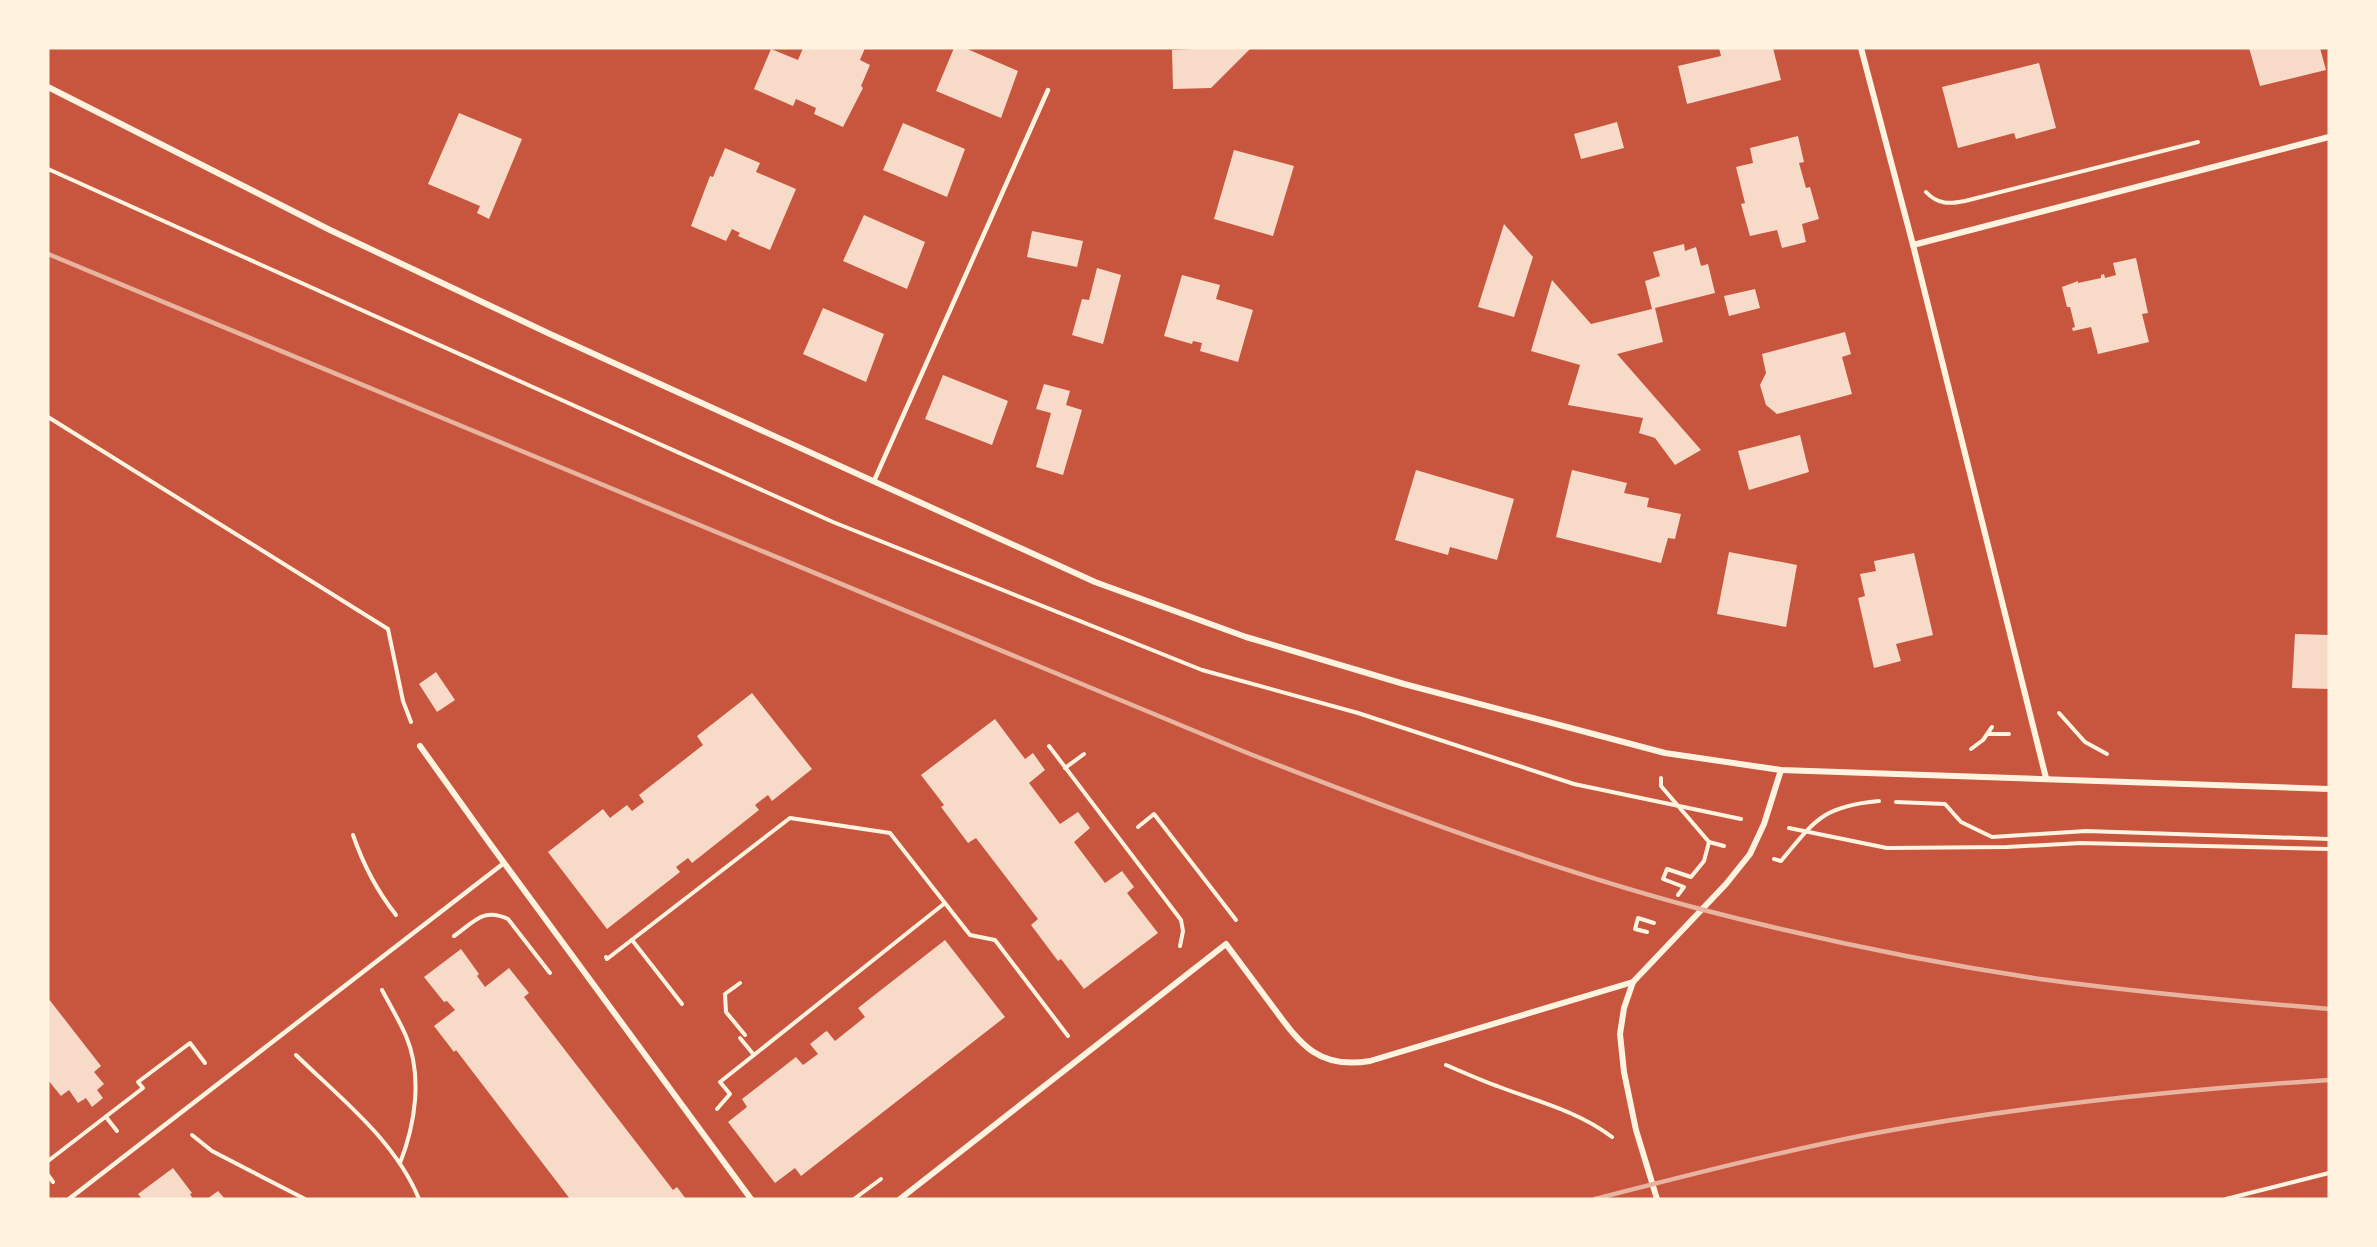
<svg xmlns="http://www.w3.org/2000/svg" width="2377" height="1247" font-family="Manrope,sans-serif">
  <style>
    .building { fill: #f7dbc8 }
    .lines { fill: none; stroke-linecap: round; stroke-linejoin: round }
    .path { stroke: #fff3e0; stroke-width: 4 }
    .service { stroke: #fff3e0; stroke-width: 4.5 }
    .minor { stroke: #fff3e0; stroke-width: 6 }
    .rail { stroke: #e9b49f; stroke-width: 4.5 }
  </style>
  <rect width="100%" height="100%" fill="#c8553d"/>
  <g class="building">
    <path d="M803 48H865L860 60 870 65 861 86 863 88 843 127 814 114 816 108 796 99 793 106 754 89 771 49 798 60Z"/>
    <path d="M954 48H965L1018 71 1001 118 936 91Z"/>
    <path d="M1215 48H1251L1211 88 1173 89 1172 50Z"/>
    <path d="M1719 48H1773L1781 80 1687 104 1678 66 1721 56Z"/>
    <path d="M2249 48H2320L2326 70 2260 86Z"/>
    <path d="M2039 63 2056 128 2016 139 2014 133 1958 148 1942 87Z"/>
    <path d="M459 113 522 139 489 219 477 213 480 206 428 184Z"/>
    <path d="M1617 122 1624 148 1581 159 1574 134Z"/>
    <path d="M903 123 965 149 947 197 883 170Z"/>
    <path d="M1798 136 1804 162 1799 163 1806 188 1810 187 1819 219 1802 224 1806 242 1782 248 1777 230 1750 236 1741 204 1745 203 1736 167 1753 163 1750 148Z"/>
    <path d="M725 148 760 163 756 172 796 189 770 250 738 236 740 233 732 229 726 241 691 226 710 176 713 177Z"/>
    <path d="M1234 150 1294 166 1273 236 1214 219Z"/>
    <path d="M864 215 925 242 907 289 843 261Z"/>
    <path d="M1504 224 1533 257 1514 317 1478 307Z"/>
    <path d="M1032 231 1083 241 1077 267 1027 257Z"/>
    <path d="M1684 244 1685 251 1696 247 1701 266 1708 264 1715 293 1655 308 1663 342 1617 354 1701 450 1675 465 1655 438 1639 433 1643 418 1568 405 1580 365 1531 351 1552 280 1591 324 1652 309 1645 281 1660 276 1653 252Z"/>
    <path d="M2136 258 2148 313 2142 314 2149 342 2098 354 2091 327 2073 331 2072 328 2075 327 2070 307H2067L2062 287 2078 281V283L2101 278V275L2104 274 2105 278 2116 275 2113 263Z"/>
    <path d="M1097 268 1121 275 1103 344 1072 335 1082 299 1089 300Z"/>
    <path d="M1182 275 1220 285 1216 299 1253 310 1238 362 1200 351 1202 343 1193 341 1192 344 1164 336Z"/>
    <path d="M1755 289 1760 308 1729 316 1724 296Z"/>
    <path d="M823 308 884 334 866 382 803 354Z"/>
    <path d="M1845 332 1851 354 1842 357 1852 394 1777 414 1766 405 1760 385 1766 373 1762 354Z"/>
    <path d="M943 375 1008 401 992 445 925 419Z"/>
    <path d="M1044 384 1070 391 1066 405 1082 410 1063 475 1036 467 1051 413 1036 409Z"/>
    <path d="M1800 435 1809 472 1749 490 1738 451Z"/>
    <path d="M1416 470 1514 499 1497 560 1450 547 1448 555 1395 540Z"/>
    <path d="M1572 470 1627 483 1624 493 1649 498 1647 507 1681 514 1675 539 1668 538 1661 563 1556 537Z"/>
    <path d="M1729 552 1797 565 1786 627 1717 614Z"/>
    <path d="M1914 553 1933 635 1896 644 1901 661 1874 668 1858 598 1865 596 1860 574 1876 571 1874 561Z"/>
    <path d="M2295 634 2329 635V689L2292 688Z"/>
    <path d="M436 672 455 700 437 712 419 684Z"/>
    <path d="M752 693 812 769 772 801 768 795 755 805 759 810 692 863 688 858 676 867 680 872 607 929 548 852 603 809 610 818 627 805 632 811 644 802 639 795 703 745 697 736Z"/>
    <path d="M995 719 1025 759 1033 753 1045 770 1029 783 1060 824 1078 812 1090 828 1074 842 1105 883 1122 871 1134 887 1127 893 1158 933 1084 989 1061 959 1058 961 1031 925 1038 919 976 838 968 843 941 807 944 805 921 775Z"/>
    <path d="M945 940 1005 1017 801 1176 795 1168 775 1183 728 1122 747 1107 742 1099 796 1057 803 1065 818 1054 810 1044 825 1032 827 1031 835 1041 865 1017 858 1008Z"/>
    <path d="M461 949 479 974 477 976 485 987 509 968 529 993 524 997 673 1190 677 1187 686 1199H570L456 1050 454 1052 434 1026 455 1010 447 1001 444 1002 424 977Z"/>
    <path d="M48 998 101 1066 94 1072 104 1084 97 1090 103 1098 92 1107 86 1098 78 1103 69 1090 61 1096 48 1080Z"/>
    <path d="M173 1168 192 1193 190 1194 193 1199H142L138 1194Z"/>
    <path d="M218 1191 225 1199H207Z"/>
  </g>
  <g class="lines">
    <g class="path">
      <path d="M48 169 833 522 1202 670 1358 713 1574 784 1741 819"/>
      <path d="M1926 192C1938 205 1950 204 1965 201L2198 142"/>
      <path d="M48 417 388 629 403 701 411 722"/>
      <path d="M2059 713 2085 742 2107 754"/>
      <path d="M1987 734H2009"/>
      <path d="M1049 746 1181 920 1183 931 1180 946"/>
      <path d="M1971 749 1983 740 1992 727"/>
      <path d="M1065 768 1084 754"/>
      <path d="M1661 778V786L1709 842 1724 846"/>
      <path d="M1896 802 1945 804 1961 822 1992 837 2086 831 2329 839"/>
      <path d="M1138 827 1154 814 1236 920"/>
      <path d="M1789 828 1887 848 2007 847 2081 843 2329 849"/>
      <path d="M353 835C363 864 377 891 396 915"/>
      <path d="M1774 859 1781 861C1815 820 1823 806 1879 801"/>
      <path d="M1678 895 1684 887 1663 879 1667 869 1691 877 1704 861 1709 842"/>
      <path d="M1647 932 1635 929 1638 918 1654 923"/>
      <path d="M454 936C474 922 483 907 508 919L550 973"/>
      <path d="M632 940 682 1004"/>
      <path d="M606 957 607 959 790 818 890 833 970 935 995 940 1068 1036"/>
      <path d="M740 983 725 994 726 1012 745 1035"/>
      <path d="M382 990C390 1005 399 1020 406 1036 423 1076 415 1125 400 1163"/>
      <path d="M740 1038 754 1055"/>
      <path d="M296 1055C340 1098 395 1140 419 1199"/>
      <path d="M1446 1065C1463 1072 1480 1080 1497 1086 1536 1101 1578 1111 1612 1137"/>
      <path d="M717 1109 730 1094 720 1082 945 903"/>
      <path d="M106 1117 117 1131"/>
      <path d="M192 1135 212 1151 305 1199"/>
      <path d="M48 1161 143 1088 138 1082 190 1043 205 1063"/>
      <path d="M48 1175 53 1182"/>
      <path d="M854 1199 881 1179"/>
      <path d="M2226 1199 2329 1173"/>
    </g>
    <g class="service">
      <path d="M874 481 1048 90"/>
      <path d="M69 1199 504 863"/>
    </g>
    <g class="minor">
      <path d="M1861 48 1913 245 2046 778"/>
      <path d="M48 87 330 230 550 334 1095 582 1246 637 1404 684 1665 753 1781 770 2329 789"/>
      <path d="M1913 245 2329 137"/>
      <path d="M420 746 488 841 751 1199"/>
      <path d="M1633 982 1624 1008 1620 1034 1624 1072 1636 1130 1657 1199"/>
      <path d="M900 1199 1226 944C1241 964 1256 984 1270 1003 1299 1042 1316 1070 1370 1061L1633 982 1726 884 1750 854 1764 824 1781 770"/>
    </g>
    <g class="rail">
      <path d="M48 254 1250 754C1398 812 1546 868 1700 909 1811 938 1925 962 2040 979 2136 992 2232 1001 2329 1009"/>
      <path d="M1595 1199C1685 1176 1774 1153 1865 1135 2018 1106 2173 1090 2329 1080"/>
    </g>
  </g>
  <rect width="2377" height="1247" fill="none" stroke="#fff3e0" stroke-width="99"/>
</svg>
